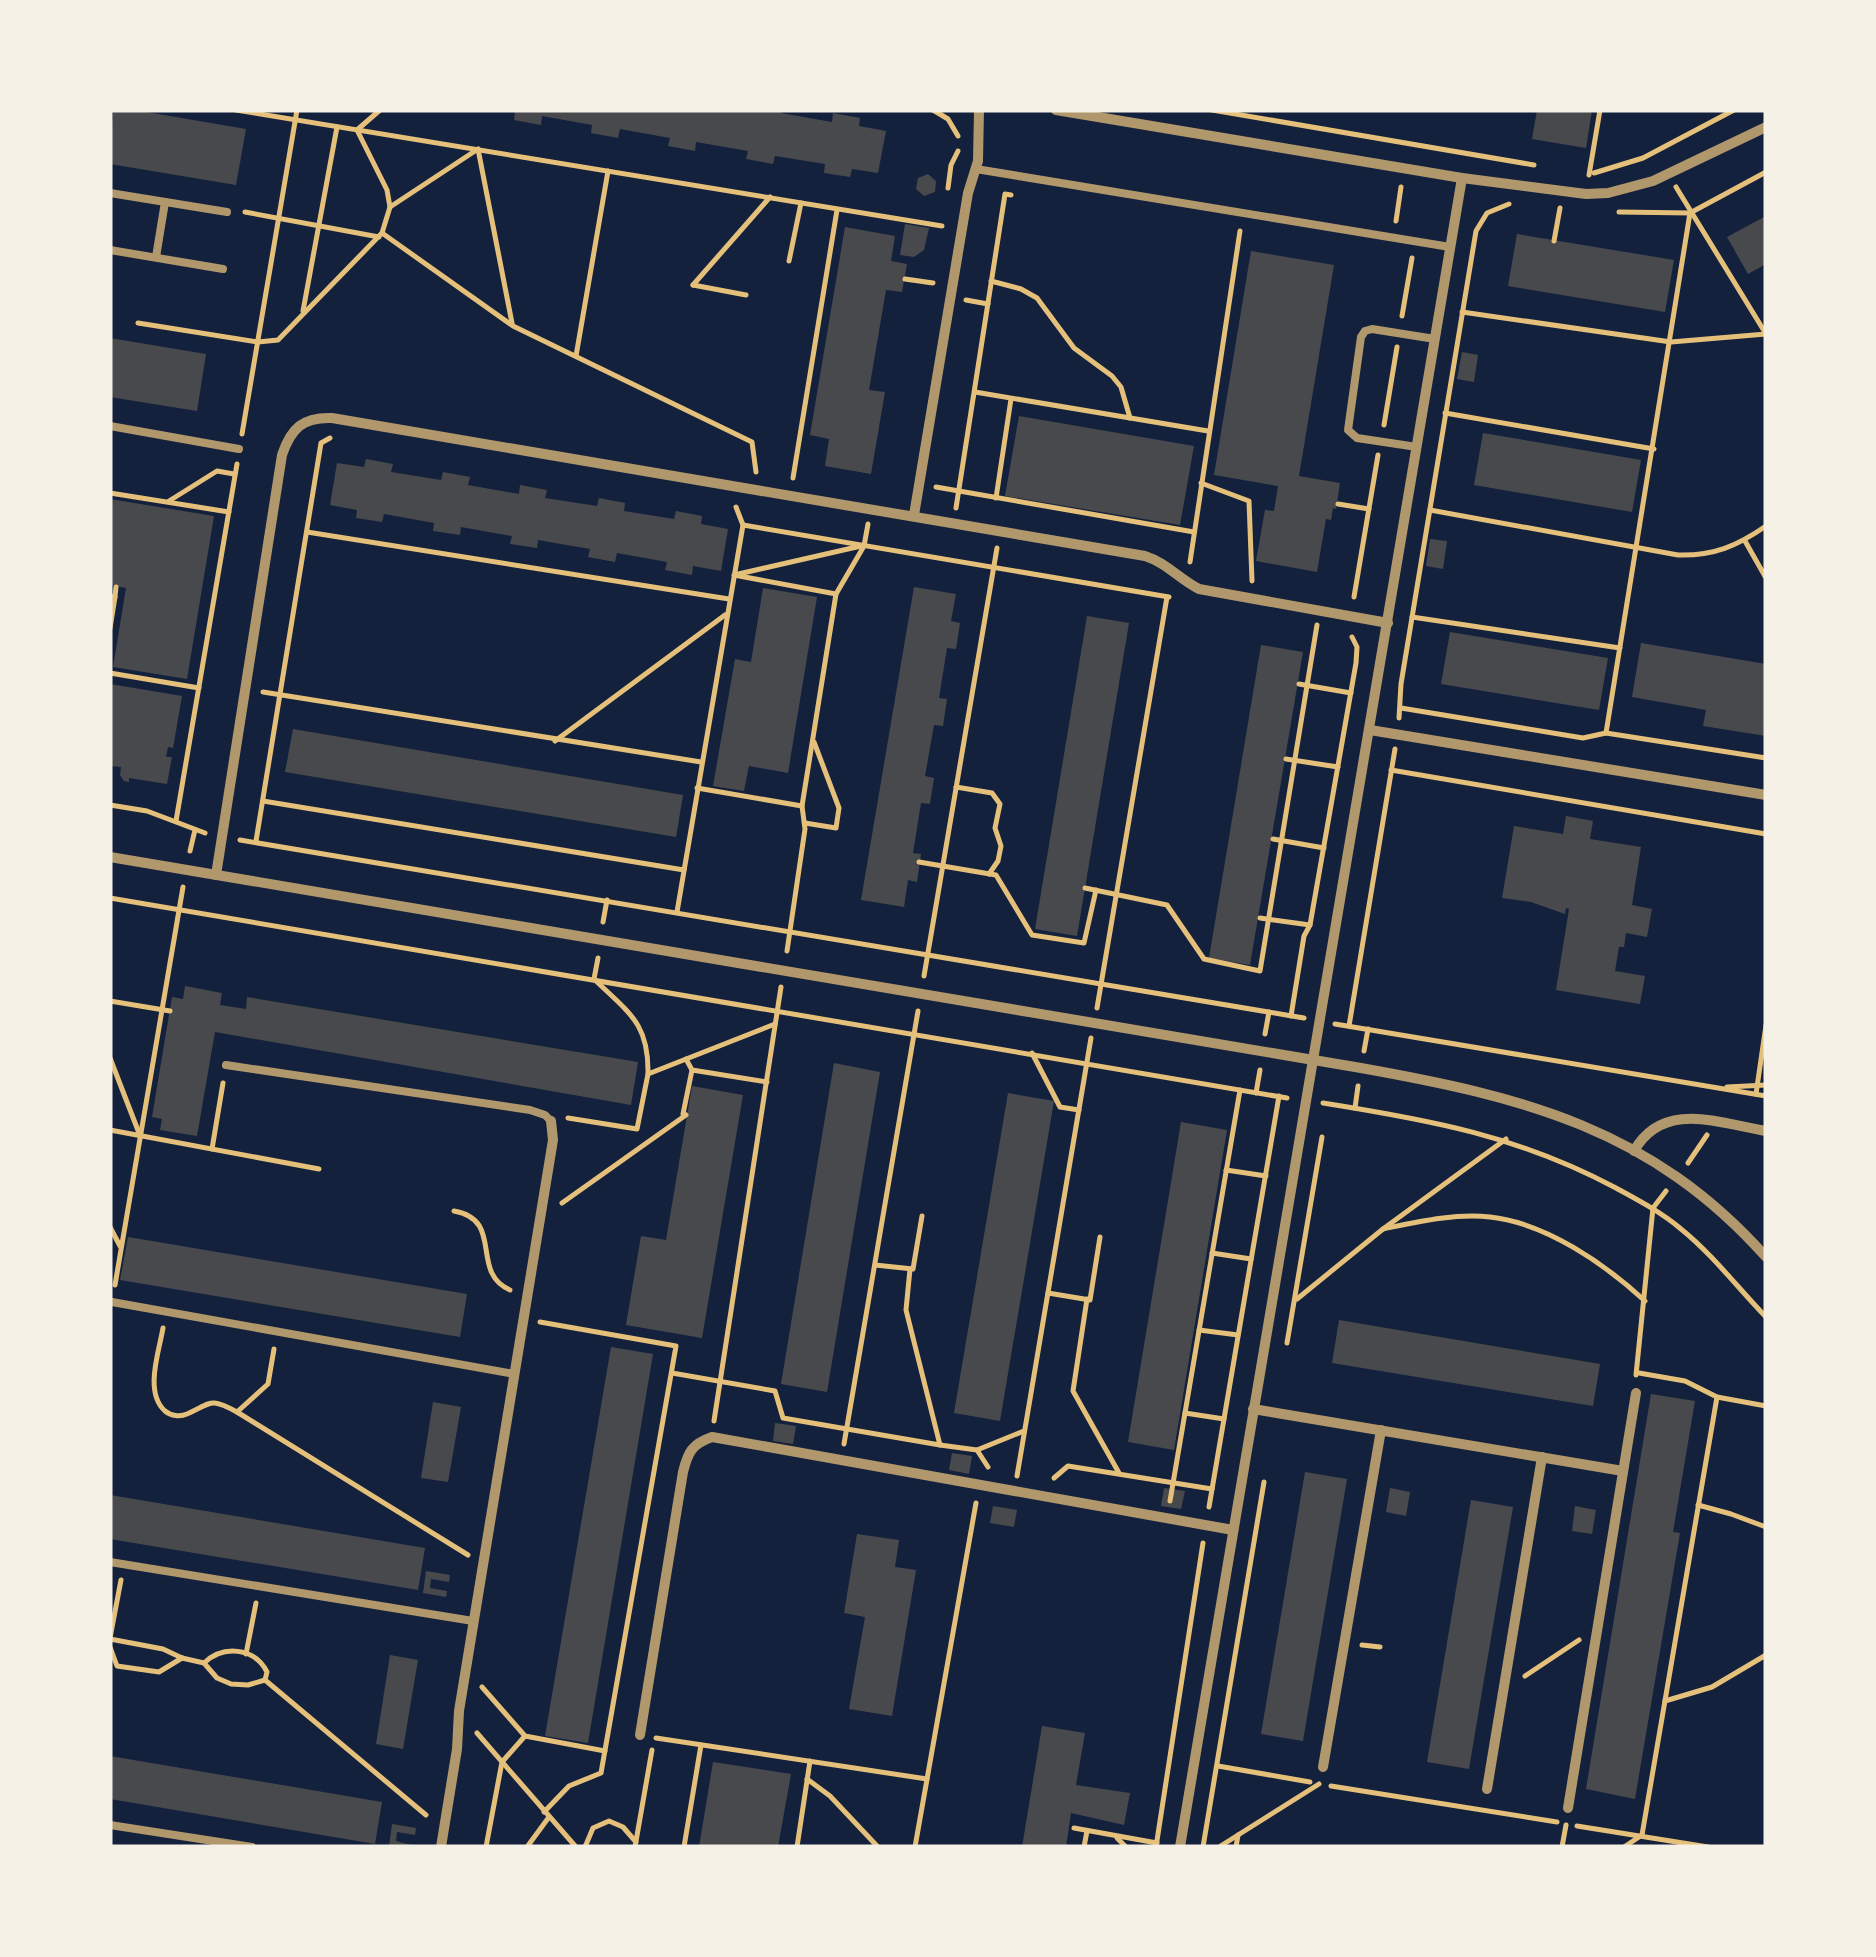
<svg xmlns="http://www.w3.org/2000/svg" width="1876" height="1957" font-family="Rubik,sans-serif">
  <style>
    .building { fill: #48494c }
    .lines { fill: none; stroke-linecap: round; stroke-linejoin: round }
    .path { stroke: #e5c07b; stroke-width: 5 }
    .service { stroke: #b1986c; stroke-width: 8 }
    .minor { stroke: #b1986c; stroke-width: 10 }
  </style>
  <rect width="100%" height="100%" fill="#14213d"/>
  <g class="building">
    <path d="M113 110H135L246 129 236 185 110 164Z"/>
    <path d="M515 110H782L781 113 832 122 833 113 860 118 859 126 886 131 878 173 852 169 850 177 824 173 825 164 775 156 773 164 746 159 748 151 696 142 695 151 668 146 670 138 620 129 618 138 591 133 592 125 542 116 541 125 514 120Z"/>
    <path d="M1537 110H1592L1586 148 1532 139Z"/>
    <path d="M928 174 936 181 935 192 924 196 916 189 918 178Z"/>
    <path d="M1766 216V264L1748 274 1727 237Z"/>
    <path d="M905 224 929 228 924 250 914 257 900 255Z"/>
    <path d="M845 227 895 236 891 261 907 264 902 292 886 290 869 390 885 392 871 474 825 466 829 439 810 435Z"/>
    <path d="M1517 234 1674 260 1665 312 1508 286Z"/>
    <path d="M1251 251 1334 265 1299 476 1340 483 1336 509 1333 508 1331 520 1326 519 1317 572 1256 561 1265 510 1274 511 1278 486 1214 475Z"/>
    <path d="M110 338 206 354 197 411 110 397Z"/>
    <path d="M1462 352 1478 355 1474 382 1457 379Z"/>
    <path d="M1019 416 1194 446 1180 525 1005 496Z"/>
    <path d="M1483 433 1641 460 1632 512 1474 485Z"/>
    <path d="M366 459 393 464 391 472 441 480 443 472 470 477 468 485 519 494 520 485 547 490 545 498 597 506 599 498 625 503 624 511 674 519 676 511 702 516 701 524 728 529 721 571 693 566 692 575 665 570 667 562 617 553 615 562 588 557 590 549 538 540 537 548 510 544 512 536 461 527 460 535 433 531 434 523 384 514 382 522 356 518 357 510 330 505 337 463 364 467Z"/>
    <path d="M110 499 214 516 187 679 113 667 126 588 110 585Z"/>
    <path d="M1430 539 1447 541 1443 569 1426 566Z"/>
    <path d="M914 587 956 594 951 621 960 623 956 649 947 648 939 698 947 699 943 726 934 725 925 776 934 778 930 804 921 803 913 853 921 854 917 882 908 880 904 907 861 900Z"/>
    <path d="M763 588 817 597 788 773 749 766 744 791 713 786 735 659 751 662Z"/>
    <path d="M1087 616 1129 623 1077 936 1035 929Z"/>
    <path d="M1450 632 1608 658 1599 710 1441 684Z"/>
    <path d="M1641 643 1766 664V736L1703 726 1706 710 1632 697Z"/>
    <path d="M1261 645 1303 652 1250 965 1209 958Z"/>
    <path d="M110 684 182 696 173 748 168 747 166 757H172L167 784 129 778V782L124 781 120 775 121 767 110 766Z"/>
    <path d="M293 729 683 795 676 837 285 772Z"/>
    <path d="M1566 816 1593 821 1590 839 1641 847 1632 905 1652 909 1647 937 1626 933 1624 947H1619L1615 971 1645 976 1640 1004 1556 990 1569 909 1566 908 1565 914 1531 902 1502 898 1514 826 1563 834Z"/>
    <path d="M185 986 222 993 220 1005 246 1009 247 997 638 1062 631 1105 215 1032 197 1136 160 1130 162 1119 152 1117 172 997 183 999Z"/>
    <path d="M834 1063 880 1072 827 1392 781 1384Z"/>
    <path d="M692 1086 743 1095 702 1338 626 1325 641 1236 666 1240Z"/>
    <path d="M1008 1093 1054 1101 1000 1421 954 1413Z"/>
    <path d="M1181 1122 1227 1130 1174 1450 1128 1442Z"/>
    <path d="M128 1237 467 1294 460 1337 120 1280Z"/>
    <path d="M1339 1320 1600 1364 1593 1406 1332 1363Z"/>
    <path d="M611 1347 653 1354 588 1743 545 1736Z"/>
    <path d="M1651 1394 1695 1401 1673 1532 1680 1533 1635 1799 1586 1789Z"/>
    <path d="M433 1402 461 1407 448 1482 421 1478Z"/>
    <path d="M775 1423 796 1426 793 1444 773 1441Z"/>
    <path d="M952 1453 972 1456 969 1474 949 1470Z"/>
    <path d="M1305 1472 1347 1479 1303 1741 1261 1734Z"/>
    <path d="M1164 1488 1185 1491 1181 1509 1161 1506Z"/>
    <path d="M1390 1488 1410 1492 1406 1516 1386 1512Z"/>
    <path d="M110 1495 425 1548 418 1590 110 1539Z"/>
    <path d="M1471 1500 1513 1507 1469 1769 1427 1762Z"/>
    <path d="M993 1506 1017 1510 1014 1527 990 1523Z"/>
    <path d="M1575 1506 1596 1510 1592 1534 1572 1531Z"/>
    <path d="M857 1534 899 1540 895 1567 916 1570 892 1716 849 1709 865 1617 844 1613Z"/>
    <path d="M426 1571 450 1575 449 1582 431 1579 430 1588 447 1591 446 1597 423 1593Z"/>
    <path d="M390 1655 418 1660 403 1749 376 1744Z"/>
    <path d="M1042 1726 1085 1733 1076 1785 1130 1793 1124 1825 1071 1813 1066 1847H1022Z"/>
    <path d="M110 1756 382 1802 375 1844 110 1799Z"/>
    <path d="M713 1762 791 1774 778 1847H699Z"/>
    <path d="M392 1824 416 1828 415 1835 397 1832 396 1841 419 1847 389 1846Z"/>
  </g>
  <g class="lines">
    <g class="path">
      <path d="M236 110 942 226"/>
      <path d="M933 110 948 119 958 136"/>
      <path d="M1212 110 1534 165"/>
      <path d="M1594 173 1643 158 1734 110"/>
      <path d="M1589 175 1600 110"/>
      <path d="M1676 187 1766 334"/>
      <path d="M948 188 951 165 958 151"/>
      <path d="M390 207 478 149 512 323"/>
      <path d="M245 212 379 237"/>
      <path d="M1619 212 1690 213 1766 172"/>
      <path d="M1396 221 1401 187"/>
      <path d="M382 233 513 326 752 442 756 472"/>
      <path d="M1554 241 1560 208"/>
      <path d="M789 261 801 203"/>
      <path d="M905 279 933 283"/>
      <path d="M991 281 1021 289 1037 298 1074 348 1112 376 1121 387 1130 418"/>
      <path d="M693 285 770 197"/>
      <path d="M693 285 746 295"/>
      <path d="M966 300 988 304"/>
      <path d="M303 311 337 127"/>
      <path d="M1462 312 1671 342 1766 334"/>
      <path d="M1402 316 1412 258"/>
      <path d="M138 323 258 342 278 340 382 233 390 207 387 190 357 130 380 110"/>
      <path d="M576 356 608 171"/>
      <path d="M975 392 1208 431"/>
      <path d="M1445 413 1654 449"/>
      <path d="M1384 425 1397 347"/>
      <path d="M242 434 297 110"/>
      <path d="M793 478 837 210"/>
      <path d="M1201 483 1249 501 1252 581"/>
      <path d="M936 487 1194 532"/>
      <path d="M110 493 229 512"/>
      <path d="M996 498 1011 399"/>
      <path d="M169 501 217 471 234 474"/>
      <path d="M1338 504 1369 509"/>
      <path d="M956 508 1005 194 1011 195"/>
      <path d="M1430 510 1678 555C1714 556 1737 546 1766 526"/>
      <path d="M743 525 1169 597"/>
      <path d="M307 532 729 599"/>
      <path d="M1745 541 1766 578"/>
      <path d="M1190 562 1240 231"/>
      <path d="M836 594 734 575 861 546"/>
      <path d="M110 596 115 597 110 628"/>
      <path d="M115 597 116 587"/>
      <path d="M1354 597 1378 455"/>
      <path d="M1412 617 1620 648"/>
      <path d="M110 673 199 688"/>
      <path d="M1299 684 1351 693"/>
      <path d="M263 692 701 762"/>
      <path d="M1401 708 1583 738 1606 733 1766 758"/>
      <path d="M1399 718 1401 684 1476 231 1487 213 1509 204"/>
      <path d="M1606 733 1690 213"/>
      <path d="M555 741 725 615"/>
      <path d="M1286 759 1338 767"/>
      <path d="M1391 770 1766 834"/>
      <path d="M956 787 992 793 1000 804 995 828 1001 846 998 861 989 874"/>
      <path d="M697 788 802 806"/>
      <path d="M263 801 684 870"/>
      <path d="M110 805 147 811 205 833"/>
      <path d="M176 821 237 464"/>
      <path d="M805 823 836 828 839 808 814 742"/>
      <path d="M1273 839 1324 848"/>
      <path d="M240 840 1304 1018"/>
      <path d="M256 841 321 443 330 438"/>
      <path d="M190 851 195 830"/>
      <path d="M919 862 996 875 1032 935 1084 943 1096 890"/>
      <path d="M1085 888 1167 905 1204 959 1260 971 1317 625"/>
      <path d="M110 898 1287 1098"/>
      <path d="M677 912 743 525 736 507"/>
      <path d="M1260 918 1310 925"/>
      <path d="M603 922 607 900"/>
      <path d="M787 951 805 829 802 806 836 594 864 546 868 524"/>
      <path d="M598 958 594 979C629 1013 649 1023 648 1074"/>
      <path d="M924 976 997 548"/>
      <path d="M110 1001 170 1011"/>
      <path d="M1097 1008 1167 597"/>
      <path d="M1291 1016 1304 936 1310 925 1356 663 1357 647 1352 637"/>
      <path d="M1335 1024 1766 1096"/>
      <path d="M1349 1026 1395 749"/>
      <path d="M1265 1034 1269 1012"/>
      <path d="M1364 1051 1368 1029"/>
      <path d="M1032 1053 1060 1107 1079 1110"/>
      <path d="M110 1058 139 1133"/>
      <path d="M692 1070 767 1082"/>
      <path d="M1727 1087 1766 1085"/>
      <path d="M1256 1093 1260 1070"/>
      <path d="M1756 1094 1766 1025"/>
      <path d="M1323 1103C1430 1120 1519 1136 1616 1188 1638 1200 1661 1212 1681 1229 1712 1254 1738 1288 1766 1317"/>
      <path d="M1355 1108 1358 1086"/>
      <path d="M683 1114 692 1070 686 1059"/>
      <path d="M568 1118 637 1129 648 1074 775 1024"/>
      <path d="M110 1130 319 1169"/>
      <path d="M212 1149 223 1083"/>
      <path d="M1688 1163 1707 1135"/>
      <path d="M1226 1170 1266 1176"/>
      <path d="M562 1203 686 1115"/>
      <path d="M454 1211C505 1220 469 1272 510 1290"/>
      <path d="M110 1227 120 1246"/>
      <path d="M1383 1229C1417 1222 1455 1213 1490 1217 1546 1223 1605 1264 1645 1301"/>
      <path d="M1212 1253 1251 1259"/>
      <path d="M875 1265 913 1269 922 1216"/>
      <path d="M115 1285 183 887"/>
      <path d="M1048 1293 1090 1300 1100 1237"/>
      <path d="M1087 1299 1073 1391 1119 1473"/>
      <path d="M1297 1299 1383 1229 1506 1139"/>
      <path d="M540 1322 676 1346 601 1773 569 1786 544 1812"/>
      <path d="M163 1328C159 1352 144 1392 165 1411 171 1416 180 1417 187 1414 212 1403 209 1397 237 1412"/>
      <path d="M1199 1330 1238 1335"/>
      <path d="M1287 1343 1322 1137"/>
      <path d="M274 1349 268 1384 237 1412 468 1555"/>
      <path d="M672 1373 775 1391 783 1418 940 1445 906 1310 910 1269"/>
      <path d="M1639 1373 1685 1381 1717 1397 1766 1406"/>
      <path d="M1636 1375 1653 1208 1666 1191"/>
      <path d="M1185 1413 1224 1419"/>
      <path d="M714 1421 781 987"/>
      <path d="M844 1444 918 1011"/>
      <path d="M940 1445 977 1450 988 1467"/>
      <path d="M977 1450 1024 1431"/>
      <path d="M1017 1476 1091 1038"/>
      <path d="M1054 1478 1068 1466 1212 1489"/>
      <path d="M1170 1501 1240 1090"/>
      <path d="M1698 1505 1731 1514 1766 1527"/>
      <path d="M1209 1507 1279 1096"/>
      <path d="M110 1638 121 1580"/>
      <path d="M110 1639 163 1649 182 1658 204 1663 217 1678 231 1684 248 1685 265 1680"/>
      <path d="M1362 1645 1380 1647"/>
      <path d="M110 1647 117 1666 159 1672 182 1658"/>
      <path d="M246 1654 256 1603"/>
      <path d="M204 1663C223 1645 254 1647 267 1672L265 1680 426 1815"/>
      <path d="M1525 1676 1579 1640"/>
      <path d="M482 1687 525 1736 605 1751"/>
      <path d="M1665 1701 1712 1687 1766 1655"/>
      <path d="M477 1733 576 1847"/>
      <path d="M656 1738 927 1779"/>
      <path d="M1218 1766 1310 1782"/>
      <path d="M807 1779 830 1796 878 1847"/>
      <path d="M1331 1786 1557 1822"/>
      <path d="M1577 1826 1708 1847"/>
      <path d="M1074 1828 1157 1843"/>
      <path d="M1117 1838 1126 1847"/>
      <path d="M486 1847 502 1762 525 1736"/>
      <path d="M527 1847 549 1817"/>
      <path d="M585 1847 593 1828 609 1821 623 1827 636 1842"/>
      <path d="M635 1847 652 1750"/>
      <path d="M684 1847 701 1745"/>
      <path d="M797 1847 810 1761"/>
      <path d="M915 1847 976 1503"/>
      <path d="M1084 1847 1087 1831"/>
      <path d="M1156 1847 1203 1543"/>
      <path d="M1203 1847 1264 1482"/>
      <path d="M1219 1847 1319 1784"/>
      <path d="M1236 1847 1238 1835"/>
      <path d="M1562 1847 1566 1825"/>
      <path d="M1624 1847 1642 1835 1717 1397"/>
    </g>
    <g class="service">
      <path d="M976 169 1450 247"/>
      <path d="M110 193 227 212"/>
      <path d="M110 250 223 269"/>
      <path d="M156 257 165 202"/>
      <path d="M110 426 239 449"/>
      <path d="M1417 447 1357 438 1348 430 1361 337 1365 331 1372 329 1435 339"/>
      <path d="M226 1065 530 1110 545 1115 551 1121"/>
      <path d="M112 1302 514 1374"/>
      <path d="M110 1562 473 1621"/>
      <path d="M110 1825 252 1847"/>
    </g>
    <g class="minor">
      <path d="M1056 110 1462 178 1586 194 1608 193 1653 181 1766 127"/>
      <path d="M914 515 968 193 978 161 979 110"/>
      <path d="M1370 730 1766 795"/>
      <path d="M110 857 1361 1068C1523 1097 1651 1128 1766 1257"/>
      <path d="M216 875 282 455C291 428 303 417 332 418L1145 556C1167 563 1179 579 1199 589L1388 623"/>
      <path d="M1634 1151C1663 1100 1719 1123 1766 1131"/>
      <path d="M1253 1409 1623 1471"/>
      <path d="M640 1735 683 1472C688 1452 692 1444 712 1437L1233 1530"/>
      <path d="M1323 1767 1381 1430"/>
      <path d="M1487 1789 1542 1457"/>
      <path d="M1568 1808 1636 1393"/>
      <path d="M441 1847 457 1749 459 1711 553 1140 551 1121"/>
      <path d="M1180 1847 1462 178"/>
    </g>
  </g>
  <rect width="1876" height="1957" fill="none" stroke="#f6f1e7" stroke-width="225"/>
</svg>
